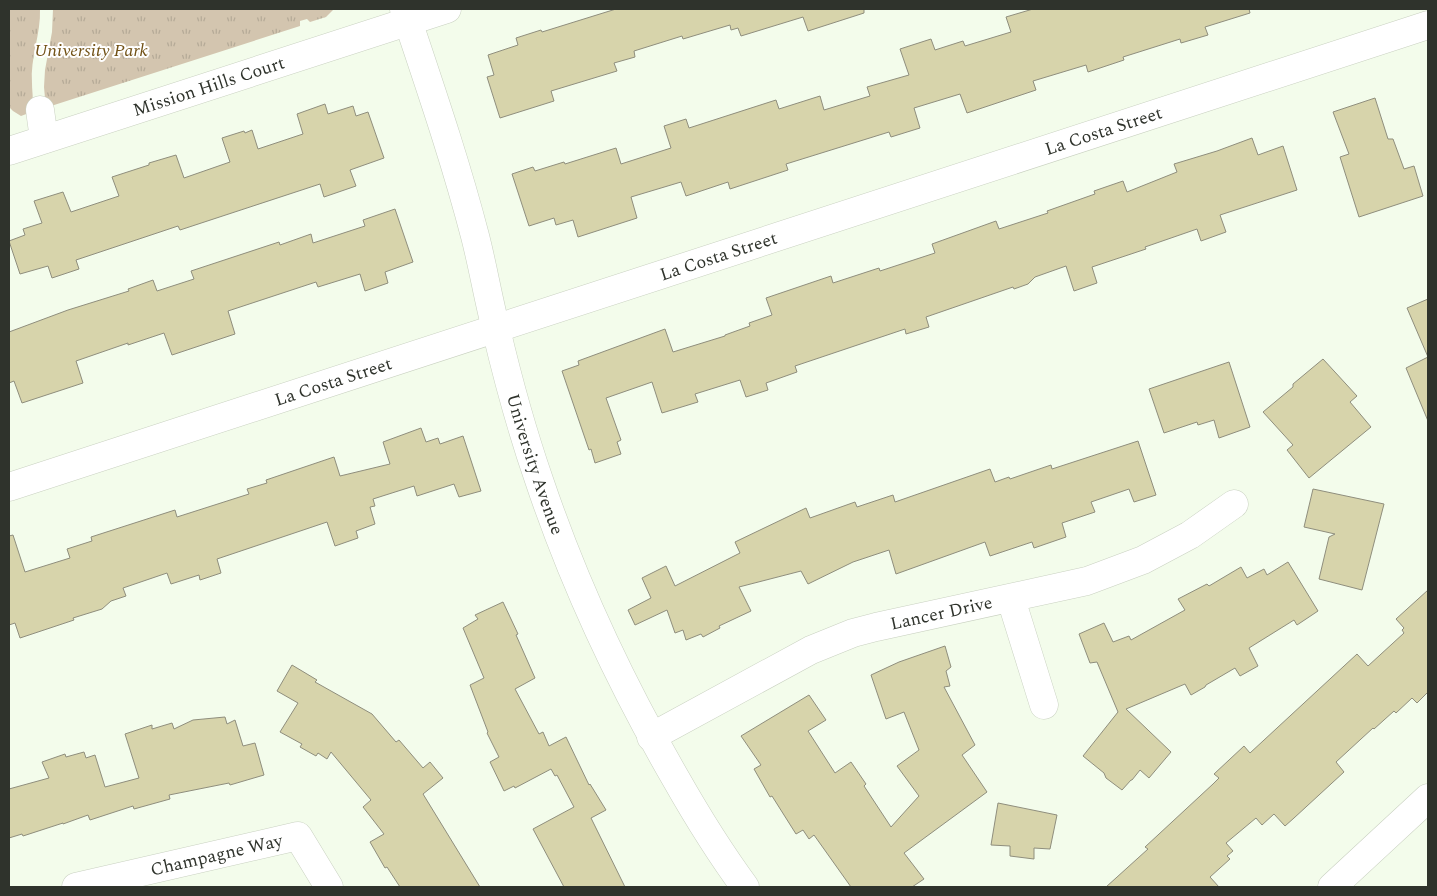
<svg xmlns="http://www.w3.org/2000/svg" width="1437" height="896" font-family="Spectral,serif">
  <style>
    .grass { fill: url(#grass-tufts) }
    .building { fill: #d7d4ab; stroke: #8f8e7d }
    .lines { fill: none; stroke-linecap: round; stroke-linejoin: round }
    .minor-casing { stroke: #c9d1c1; stroke-width: 29 }
    .minor { stroke: #fff; stroke-width: 28 }
    .labels { text-anchor: middle; dominant-baseline: central; stroke-width: 4; stroke-linejoin: round; paint-order: stroke }
    .park-label { font-size: 18px; font-style: italic; fill: #715115; stroke: #fff }
    .street-label { font-size: 18px; fill: #2f332c; stroke: #fff }
  </style>
  <defs>
    <pattern id="grass-tufts" width="24" height="20" patternUnits="userSpaceOnUse" patternTransform="scale(1.25)"><rect width="24" height="20" fill="#d3c5af"/><path d="M3 7l-1-3M5 7V3M7 7l1-3M15 17l-1-3M17 17v-4M19 17l1-3" fill="none" stroke="#b5aa97"/></pattern>
  </defs>
  <rect width="100%" height="100%" fill="#f3fceb"/>
  <g class="grass">
    <path d="M9 9H40C41 34 30 58 32 83 32 95 35 102 29 113L21 116 13 111 9 107Z"/>
    <path d="M53 9H334L326 17 310 22 307 19 300 21V26L51 106 45 98 44 87 45 70 52 32Z"/>
  </g>
  <g class="building">
    <path d="M616 9H864V13L808 31 803 17 741 36 738 28 731 30 730 25 683 39 682 36 634 51 635 57 614 63 617 71 551 91 554 101 500 118 487 77 494 75 488 55 518 45 516 38 541 30 542 32Z"/>
    <path d="M1033 9H1249L1250 13 1205 27 1208 35 1181 43 1180 39 1123 57 1124 60 1088 72 1086 65 1033 81 1036 90 967 113 960 94 914 108 920 128 891 137 889 132 786 164 788 170 730 189 728 182 686 196 681 182 631 197 637 218 578 237 573 220 556 225 554 218 529 226 512 174 533 167 535 171 564 162 565 164 616 148 621 164 671 148 664 126 686 119 689 128 776 100 779 109 820 96 824 110 870 96 867 87 909 75 900 49 931 39 935 50 963 41 965 46 1011 32 1006 17Z"/>
    <path d="M1375 98 1388 139H1393L1404 169 1414 166 1423 196 1359 217 1340 157 1349 154 1333 112Z"/>
    <path d="M325 104 328 114 353 106 356 116 368 112 384 158 350 170 356 186 324 197 320 184 180 230 178 226 76 260 79 269 52 278 48 266 20 274 9 241 25 235 23 229 42 223 34 201 63 192 71 212 119 196 112 177 149 165V163L176 155 184 178 230 162 222 138 244 131 245 133 252 130 258 149 303 134 297 114Z"/>
    <path d="M1252 138 1258 155 1283 146 1297 190 1220 215 1226 232 1201 241 1197 229 1145 247 1146 249 1092 267 1097 283 1074 291 1066 266 1035 277 1028 284 1014 289 1013 287 926 317 929 327 906 334 905 329 795 366 797 372 766 383 768 390 746 397 740 380 695 394 698 402 662 413 652 382 606 398 621 440 617 442 621 454 595 463 591 449 589 450 562 371 579 365 578 361 665 329 673 352 725 336V335L750 326 749 323 772 315 766 298 831 276 833 283 879 268 880 271 935 253 932 244 996 221 999 229 1048 213 1047 211 1095 194 1094 191 1123 181 1127 192 1177 172 1174 164 1217 151Z"/>
    <path d="M395 209 413 262 385 272 388 283 365 291 360 274 318 287 316 282 228 311 235 334 172 355 164 333 128 345V343L76 361 83 383 22 403 14 381 9 383V332L68 310 129 291 128 289 153 280 157 291 194 279 191 271 279 242 280 245 311 234 313 243 365 226 363 220Z"/>
    <path d="M1428 299V421L1406 368 1428 357 1407 308Z"/>
    <path d="M1323 359 1357 396 1350 402 1371 427 1309 478 1287 450 1293 445 1263 412 1293 387V384Z"/>
    <path d="M1229 362 1250 427 1219 438 1214 420 1198 425 1197 422 1164 433 1149 389Z"/>
    <path d="M421 428 426 442 438 438 440 444 463 436 481 491 459 497 454 484 417 496 414 486 373 499 375 506 370 507 375 524 356 531 358 538 335 546 327 522 217 559 221 573 200 580 199 575 171 584 167 573 123 588 126 596 111 601 102 609 73 618 74 620 20 638 15 623 9 625V536L13 535 25 572 70 558 67 549 92 541 91 537 175 510 177 517 249 494 247 489 267 483 266 480 334 457 340 476 390 464 383 442Z"/>
    <path d="M1138 441 1156 495 1134 502 1129 489 1091 502 1095 512 1062 523 1066 537 1034 548 1032 542 990 556 985 542 896 574 889 550 853 562 808 584 801 571 739 587 751 611 719 626 720 628 703 637 701 634 686 640 683 630 675 633 667 610 635 625 628 610 651 598 642 578 666 566 675 586 740 553 735 542 806 508 810 518 855 502 857 507 893 495 895 502 990 469 995 482 1009 477 1010 479 1051 465 1052 469Z"/>
    <path d="M1313 489 1384 504 1362 590 1319 579 1329 537 1335 534 1304 527Z"/>
    <path d="M1288 562 1318 611 1297 625 1294 620 1249 648 1258 666 1240 676 1235 668 1206 685 1205 687 1191 695 1185 684 1126 709 1171 752 1149 778 1140 770 1132 780H1131L1122 790 1106 778 1104 773 1083 756 1118 712 1097 662 1090 663 1079 634 1104 623 1113 642 1129 636 1131 640 1185 610 1178 599 1207 584 1209 586 1241 567 1247 578 1264 569 1267 575Z"/>
    <path d="M1428 590V692L1417 703 1412 698 1396 713 1394 711 1374 729 1373 728 1336 762 1344 772 1294 818 1285 826 1274 814 1262 825 1256 818 1226 843 1233 851 1227 856 1230 859 1210 877 1219 887H1106L1148 849 1145 847 1213 784 1219 778 1214 774 1244 746 1250 753 1357 654 1368 666 1404 633 1402 630 1404 628 1396 619Z"/>
    <path d="M503 602 518 634 516 635 535 678 515 689 539 734 543 732 549 746 566 737 589 785 590 784 606 810 591 818 625 887H564L533 829 574 807 557 775 555 776 551 769 515 788 514 786 504 791 490 762 499 757 487 733 488 732 470 685 484 678 463 628 478 619 475 615Z"/>
    <path d="M945 646 951 667 946 671 950 686 944 687 975 745 962 755 987 792 904 853 924 879 912 887H851L814 835 809 839 803 830 796 834 772 796 770 797 754 769 761 765 741 736 809 695 826 720 808 731 835 773 851 762 866 784 864 786 891 827 919 796 897 766 919 750 904 712 886 719 871 675 899 662Z"/>
    <path d="M292 665 317 680 315 682 372 714 396 742 399 740 423 768 430 762 443 778 423 794 480 887H400L387 867 385 868 370 842 384 834 363 807 371 800 331 752 327 759 318 753 316 756 300 747 302 744 280 732 298 703 277 691Z"/>
    <path d="M225 717 227 724 235 720 243 746 255 743 264 775 230 785 229 783 169 795 170 799 134 809 133 806 90 820 88 815 63 824V823L23 836 22 834 9 838V789L49 778 42 762 65 754 66 757 84 752 86 758 95 755 105 787 139 778 125 734 152 725V729L172 723 174 729 193 720Z"/>
    <path d="M998 803 1057 815 1050 849 1034 848V859L1010 856V846L991 845Z"/>
  </g>
  <g class="lines">
    <defs>
      <g id="minor">
        <path id="s1" d="M404 9C429 84 455 159 475 236 483 267 488 298 496 329 508 380 522 431 539 480 574 584 621 684 676 779 697 816 720 853 745 887"/>
        <path d="M40 110 44 139"/>
        <path id="s2" d="M9 151 447 9"/>
        <path id="s3" d="M9 487 1428 25"/>
        <path d="M1011 599 1044 705"/>
        <path id="s4" d="M651 737 811 650 853 633 876 627 1087 581 1143 560 1190 535 1234 504"/>
        <path id="s5" d="M76 887 298 836 329 887"/>
        <path d="M1332 887 1428 798"/>
      </g>
    </defs>
    <use href="#minor" class="minor-casing"/>
    <use href="#minor" class="minor"/>
  </g>
  <g class="labels">
    <g class="park-label">
      <text x="91" y="50">University Park</text>
    </g>
    <g class="street-label">
      <text stroke="none"><textPath href="#s2" startOffset="210">Mission Hills Court</textPath></text>
      <text stroke="none"><textPath href="#s3" startOffset="1151">La Costa Street</textPath></text>
      <text stroke="none"><textPath href="#s3" startOffset="746">La Costa Street</textPath></text>
      <text stroke="none"><textPath href="#s3" startOffset="341">La Costa Street</textPath></text>
      <text stroke="none"><textPath href="#s1" startOffset="474">University Avenue</textPath></text>
      <text stroke="none"><textPath href="#s4" startOffset="318">Lancer Drive</textPath></text>
      <text stroke="none"><textPath href="#s5" startOffset="144">Champagne Way</textPath></text>
    </g>
  </g>
  <rect width="1437" height="896" fill="none" stroke="#2f332c" stroke-width="20"/>
</svg>
